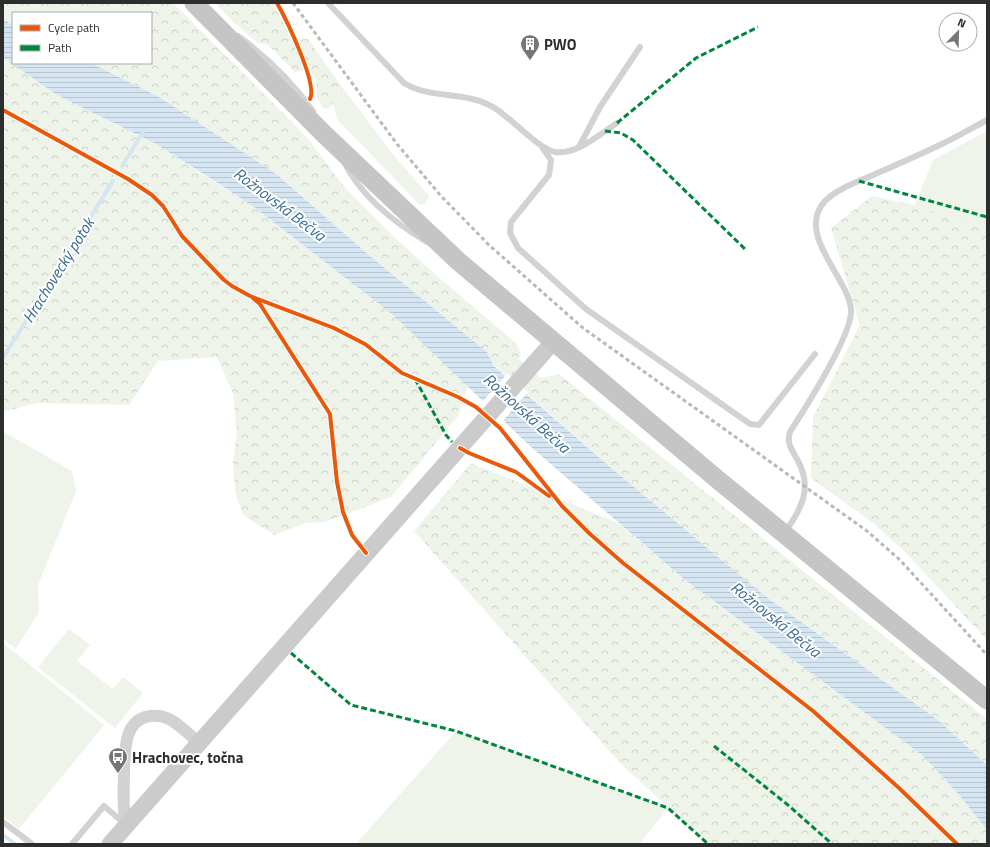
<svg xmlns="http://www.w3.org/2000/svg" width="990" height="847" font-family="'Titillium Web',sans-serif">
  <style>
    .grass { fill: #eff4ea }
    .forest { fill: url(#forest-crowns) }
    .water { fill: url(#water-rules) }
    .pier { fill: #fff }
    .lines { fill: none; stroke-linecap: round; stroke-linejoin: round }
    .stream { stroke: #d5e6f2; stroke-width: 4 }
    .lane { stroke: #d2d2d2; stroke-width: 6 }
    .street { stroke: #d2d2d2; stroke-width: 12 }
    .secondary { stroke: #cbcbcb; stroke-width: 17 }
    .primary { stroke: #c5c5c5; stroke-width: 19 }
    .rail { stroke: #b9b9b9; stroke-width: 3; stroke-dasharray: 4 3; stroke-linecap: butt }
    .quiet { stroke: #00873e; stroke-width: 3; stroke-dasharray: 6 3; stroke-linecap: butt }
    .cycleway-casing { stroke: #fff; stroke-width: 6 }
    .cycleway { stroke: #e8590c; stroke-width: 4 }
    .labels { text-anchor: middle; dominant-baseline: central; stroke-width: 4; stroke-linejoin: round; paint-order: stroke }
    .poi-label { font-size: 15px; font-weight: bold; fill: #2d2d2d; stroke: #fff; text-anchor: start }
    .water-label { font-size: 16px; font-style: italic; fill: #376b92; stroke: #fff }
  </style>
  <defs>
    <pattern id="forest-crowns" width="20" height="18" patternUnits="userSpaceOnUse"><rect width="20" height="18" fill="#eff4ea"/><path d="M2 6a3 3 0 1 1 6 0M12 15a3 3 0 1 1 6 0" fill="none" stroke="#cdd2c9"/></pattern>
    <pattern id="water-rules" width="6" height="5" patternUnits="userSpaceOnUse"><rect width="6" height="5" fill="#d5e6f2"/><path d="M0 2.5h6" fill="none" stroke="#b7c6d0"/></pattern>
  </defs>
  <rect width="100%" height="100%" fill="#fff"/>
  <g class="grass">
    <path d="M340 84 390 151 429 196 425 204 420 205 337 119 333 104 339 93Z"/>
    <path d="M987 131V229L915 205 933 160Z"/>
    <path d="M4 432 72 471 76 491 38 585 39 612 16 649 3 639Z"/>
    <path d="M69 629 90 645 77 661 113 689 123 677 143 693 115 728 38 667Z"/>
    <path d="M3 643 104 725 19 829 3 816Z"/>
    <path d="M456 731 469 735 668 808 639 844H356Z"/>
  </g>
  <g class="forest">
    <path d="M3 3H173L294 124 309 140 346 189 392 235 436 275 516 343 521 353 519 359 541 378 559 374 987 719V765L938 720 765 596 610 467 494 365 487 352 370 256 275 173 159 97 91 63H151V13H13V25L3 20Z"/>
    <path d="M215 3H273L292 40 308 39 340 84C339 94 336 101 328 109L323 108 317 97 316 80 311 72 301 71 295 72 268 45 258 43 231 20Z"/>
    <path d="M3 57 110 122 156 144 254 207 392 314 468 386 458 416 391 497 325 522 306 523 274 535 243 515 235 491 233 461 237 433 233 393 217 357 158 361 129 405 37 403 3 412Z"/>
    <path d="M872 196 915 205 987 229V640L906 553 873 523 811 478 813 417 860 325 831 228Z"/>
    <path d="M471 463 618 523 684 579 922 755 956 791 987 830V844H708L621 764 414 531Z"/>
  </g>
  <path class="water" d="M3 20 13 25V63H91L159 97 275 173 370 256 487 352 494 366 610 467 765 596 938 720 987 765V830L956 791 922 755 684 579 531 447 392 314 254 207 210 178 156 144 57 95 3 57Z"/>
  <path class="pier" d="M507 374 528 392 502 422 482 402Z"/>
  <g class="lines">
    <g class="stream">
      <path d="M122 166 143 132"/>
      <path d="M3 358 113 181"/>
      <path d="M3 835 15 844"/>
    </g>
    <g class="lane">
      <path d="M328 3 404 83C429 99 464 91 491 106 509 115 538 149 555 152 577 155 600 134 617 123"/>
      <path d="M238 36C267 57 292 82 313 111"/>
      <path d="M542 147 551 160 549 175 511 222 510 233 518 248 586 309 750 424 759 425 815 354"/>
      <path d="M579 147 600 107 640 47"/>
      <path d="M344 162C361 196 395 223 427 242"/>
      <path d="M785 532C801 510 813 488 798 461 793 451 786 444 790 432 804 410 854 333 851 309 848 277 795 234 825 201 837 189 857 182 873 175 896 165 919 155 942 144 957 137 972 128 987 120"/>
      <path d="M3 822 32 844"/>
      <path d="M72 844 104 806 125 824"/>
    </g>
    <path class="street" d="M126 826C122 807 124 789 124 771 125 749 124 720 150 716 157 715 164 716 171 720 181 726 190 735 199 743"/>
    <path class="secondary" d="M110 844 553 342"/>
    <path class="primary" d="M194 3 325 135 458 261 717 479 987 700"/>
    <path class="rail" d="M293 3 397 144 441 196 489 245 583 328 867 531 900 560 987 655"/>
    <g class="quiet">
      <path d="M617 123 696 58 758 27"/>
      <path d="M605 131 621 133 633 140 746 250"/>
      <path d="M859 181 987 217"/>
      <path d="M415 379 446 435 452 442"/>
      <path d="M291 653 351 705 456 731 668 808 708 844"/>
      <path d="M714 746 788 805 832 844"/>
    </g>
    <defs>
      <g id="cycleway">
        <path d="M277 3C286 19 318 84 310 99"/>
        <path d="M3 110 128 179 152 195 163 206 182 236 224 280 232 286 250 296 334 328 365 344 402 373 458 397 476 407 500 428 562 506 589 533 623 563 813 711 899 788 957 844"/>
        <path d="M253 298 260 304 330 414 337 482 343 512 352 535 366 553"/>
        <path d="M460 448 469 453 516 472 549 496"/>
      </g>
    </defs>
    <use href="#cycleway" class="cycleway-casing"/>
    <use href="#cycleway" class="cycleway"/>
  </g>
  <defs>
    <symbol id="building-pin" viewBox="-11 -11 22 30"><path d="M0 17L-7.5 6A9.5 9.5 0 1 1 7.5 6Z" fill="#767676" stroke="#fff"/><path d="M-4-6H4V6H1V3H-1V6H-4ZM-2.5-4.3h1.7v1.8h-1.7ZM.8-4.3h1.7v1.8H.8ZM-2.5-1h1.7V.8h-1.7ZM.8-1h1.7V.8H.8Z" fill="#fff"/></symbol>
    <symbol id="bus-pin" viewBox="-11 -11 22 30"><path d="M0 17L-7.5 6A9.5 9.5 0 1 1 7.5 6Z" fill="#767676" stroke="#fff"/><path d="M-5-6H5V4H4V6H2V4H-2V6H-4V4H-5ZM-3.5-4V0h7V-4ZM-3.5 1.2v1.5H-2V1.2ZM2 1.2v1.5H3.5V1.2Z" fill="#fff"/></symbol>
  </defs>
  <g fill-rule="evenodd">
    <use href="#building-pin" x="519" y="33" width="22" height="30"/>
    <use href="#bus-pin" x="107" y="746" width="22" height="30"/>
  </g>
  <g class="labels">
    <g class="poi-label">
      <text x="544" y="44">PWO</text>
      <text x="132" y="757">Hrachovec, točna</text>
    </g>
    <g class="water-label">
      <text transform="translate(280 204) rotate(37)">Rožnovská Bečva</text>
      <text transform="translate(58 270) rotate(-58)">Hrachovecký potok</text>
      <text transform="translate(527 413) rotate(42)">Rožnovská Bečva</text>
      <text transform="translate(776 619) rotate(39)">Rožnovská Bečva</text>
    </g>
  </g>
  <rect width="990" height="847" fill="none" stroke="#2d2d2d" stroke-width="8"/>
  <rect x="12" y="12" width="140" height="52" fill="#ffffff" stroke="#ababab"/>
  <rect x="20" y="25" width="20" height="6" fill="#e8590c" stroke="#ababab"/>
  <text x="48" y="32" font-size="12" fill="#2d2d2d">Cycle path</text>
  <rect x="20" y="45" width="20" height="6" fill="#00873e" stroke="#ababab"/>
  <text x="48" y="52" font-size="12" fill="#2d2d2d">Path</text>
  <g transform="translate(958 32) rotate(23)"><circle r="19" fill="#ffffff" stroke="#ababab"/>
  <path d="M0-3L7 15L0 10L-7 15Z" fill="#767676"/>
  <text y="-6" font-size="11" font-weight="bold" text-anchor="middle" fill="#2d2d2d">N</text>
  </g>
</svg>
